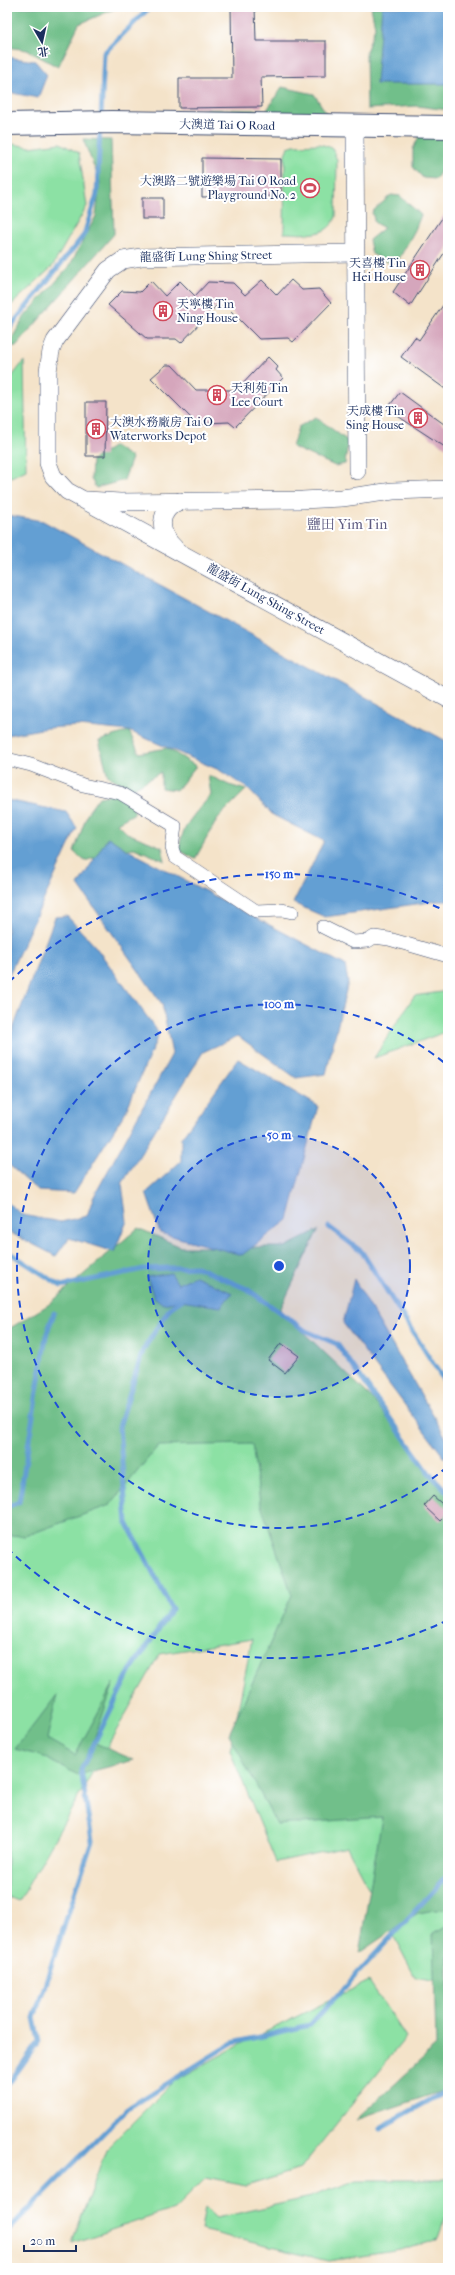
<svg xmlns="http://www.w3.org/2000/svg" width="455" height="2275" font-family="'IM FELL French Canon','Noto Serif SC',serif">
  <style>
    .green { fill: #8ce1a4; stroke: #548881 }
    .forest { fill: #71bf8a; stroke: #467774 }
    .water { fill: #639fd3; stroke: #3f6798 }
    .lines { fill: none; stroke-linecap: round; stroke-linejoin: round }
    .stream { stroke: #639fd3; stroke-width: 5 }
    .building { fill: #d5a6bc }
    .pedestrian-casing { stroke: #3c4a6e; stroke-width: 14 }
    .minor-casing { stroke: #3c4a6e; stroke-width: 18 }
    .secondary-casing { stroke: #3c4a6e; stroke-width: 24 }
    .pedestrian { stroke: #fff; stroke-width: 13 }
    .minor { stroke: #fff; stroke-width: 17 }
    .secondary { stroke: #fff; stroke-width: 22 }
    .ring { fill: none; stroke: #1d4ed8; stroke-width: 2; stroke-dasharray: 7 5 }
    .labels { text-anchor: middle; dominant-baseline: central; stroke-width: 4; stroke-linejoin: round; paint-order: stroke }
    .street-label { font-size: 12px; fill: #1b2f5e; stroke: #fff }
    .poi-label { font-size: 12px; fill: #1b2f5e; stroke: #fff; text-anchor: end }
    .quarter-label { font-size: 14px; fill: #5c597f; stroke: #fff }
    .centre { fill: #1d4ed8; stroke: #fff; stroke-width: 2 }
    .ring-label { font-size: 12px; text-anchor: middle; font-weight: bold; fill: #1d4ed8; stroke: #fff; stroke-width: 4; stroke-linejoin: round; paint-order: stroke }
  </style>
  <rect width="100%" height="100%" fill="#fff"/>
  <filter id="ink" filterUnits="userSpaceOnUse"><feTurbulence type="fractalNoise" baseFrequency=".025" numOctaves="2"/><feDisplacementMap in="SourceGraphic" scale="8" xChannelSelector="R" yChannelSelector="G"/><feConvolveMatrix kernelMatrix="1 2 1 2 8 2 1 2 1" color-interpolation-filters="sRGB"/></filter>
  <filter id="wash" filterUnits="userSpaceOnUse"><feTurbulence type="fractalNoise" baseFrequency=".012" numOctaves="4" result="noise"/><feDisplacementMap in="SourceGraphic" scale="16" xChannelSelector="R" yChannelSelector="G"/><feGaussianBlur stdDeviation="0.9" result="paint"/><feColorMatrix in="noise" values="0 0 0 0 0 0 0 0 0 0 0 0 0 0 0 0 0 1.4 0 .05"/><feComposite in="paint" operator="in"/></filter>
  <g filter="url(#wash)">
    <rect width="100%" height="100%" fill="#f4e3c9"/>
    <g class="green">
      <path d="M7 143 30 147 60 143 79 153 87 206 52 267 7 309Z"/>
      <path d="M320 144 332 148 337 160 336 217C327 239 303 233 284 233L285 154 288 147 294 145Z"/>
      <path d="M24 361 26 470 11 477 7 476V383Z"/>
      <path d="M448 991V1031L374 1058 414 996Z"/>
      <path d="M7 1353 245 1402 448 1639V1983L415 1977 347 1847 276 1862 230 1751 252 1639 160 1654 19 1901 7 1897Z"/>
      <path d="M369 1981 406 2037 300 2169 247 2186 205 2178 174 2209 72 2243 106 2149 173 2082 239 2045Z"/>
      <path d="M357 2180H448V2210L438 2238 401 2250 328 2261 201 2230 205 2207 217 2218 311 2197Z"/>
    </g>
    <g class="forest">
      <path d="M7 7H119L79 24 58 67 27 50 7 47Z"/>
      <path d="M371 7H392L448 57V110L417 106 367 109 366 52 375 27Z"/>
      <path d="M282 87 314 94 332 122 205 120 203 110H267Z"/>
      <path d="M421 132 448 133V166L443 167 436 179 423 178 413 167V149Z"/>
      <path d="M83 139 111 140 114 234 16 346 7 347 25 316 69 267 96 216 100 182Z"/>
      <path d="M391 195 400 196 421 215 415 230 399 259 388 262 372 254 369 240 384 228 375 223 372 212Z"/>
      <path d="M316 417 348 441 345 464 335 466 292 447 298 427Z"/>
      <path d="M114 446 132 458 124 480 96 488 91 479 92 460Z"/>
      <path d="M129 731 139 753 167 748 196 766 177 790 161 788V772L132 789 108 776 99 741Z"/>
      <path d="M208 775 229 785 246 790 218 818 195 859 179 850C182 824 195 814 211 795Z"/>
      <path d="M126 791 135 813 117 823 127 833 162 847 165 861 134 848 112 852 85 861 74 852 88 812 99 797Z"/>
      <path d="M138 1228 181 1247H285L318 1230 280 1310 371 1397 448 1496V1908L418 1913 359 1953 382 1817 277 1825 229 1734 292 1595 260 1502 252 1444 158 1446 110 1505 25 1536 7 1535V1330L48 1305Z"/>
      <path d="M114 1683 93 1742 134 1760 78 1775 41 1756 15 1749 57 1695 47 1739 75 1755Z"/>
      <path d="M448 1925V2089L356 2120 436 2046 433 1933Z"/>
    </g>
    <g class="water">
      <path d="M382 7H448V84H376Z"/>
      <path d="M7 57 35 61 47 75 38 98 7 92Z"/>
      <path d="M7 515 43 521 448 742V901H437L325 917 293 903 324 841 273 815 247 788 219 770 129 731 78 726 47 728 7 735Z"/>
      <path d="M7 800 66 812 77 828 7 979Z"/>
      <path d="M108 837 126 849 345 965 348 982 326 1074 296 1078 238 1036 203 1052 122 1184 127 1221 114 1252 69 1238 56 1256 7 1231V1202L23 1215 61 1222 87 1216 93 1198 172 1054 162 1004 78 885Z"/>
      <path d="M67 916 95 946 159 1033 126 1111 74 1193 38 1191 7 1163V1045L55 917Z"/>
      <path d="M238 1059 318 1106 288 1220 242 1255 160 1233 146 1193 181 1161V1138Z"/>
      <path d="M171 1273 178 1284 195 1276 232 1293 221 1307 180 1301 163 1304 154 1297 147 1277Z"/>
      <path d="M354 1279 448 1441V1458L444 1457 343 1323Z"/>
    </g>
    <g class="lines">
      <g class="stream">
        <path d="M101 117 104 53 150 7"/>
        <path d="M7 331 84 235 97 194 100 127"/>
        <path d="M329 1227 362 1252 448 1387"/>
        <path d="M7 1251 61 1286 144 1269 197 1267 247 1289 306 1331 337 1344 429 1473 448 1493"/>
        <path d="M7 1507 19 1502 46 1336 54 1313"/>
        <path d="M7 2086 39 2041 34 2018 92 1841 81 1770 130 1671 172 1609 127 1523 119 1427 143 1350 170 1308 180 1301"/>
        <path d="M380 2128 448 2090"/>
        <path d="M7 2231 128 2108 232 2043 310 2025 448 1875"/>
      </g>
    </g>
    <g id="blocks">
      <g class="building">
        <path d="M231 7H255L256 41H326V76L261 77 262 107 179 108V78H232Z"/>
        <path d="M202 158 281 159V196L202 197Z"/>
        <rect x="142" y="198" width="21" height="21"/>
        <path d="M448 209V247L410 306 393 292Z"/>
        <path d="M262 280 277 295 291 280 302 290 319 289 331 303 293 342 288 338 259 339 221 301 181 343 176 339H147L108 305 122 291 140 292 151 281 165 296 180 281 195 296 208 282 233 283 245 295Z"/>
        <path d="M448 298V391L401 357 415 337 419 340Z"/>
        <path d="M268 357 278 367 276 370 283 378 235 427 229 422 205 423 200 427 151 378 166 365H172L196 390H237Z"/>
        <path d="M400 392 448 427V449L387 409Z"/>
        <path d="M86 402H106L105 456H86Z"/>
        <path d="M281 1343 299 1356 285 1373 268 1360Z"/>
        <path d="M433 1496 448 1509V1513L440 1521 424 1506Z"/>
      </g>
    </g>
  </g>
  <g filter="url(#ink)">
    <use href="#blocks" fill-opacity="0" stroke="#3c4a6e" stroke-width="1"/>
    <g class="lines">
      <defs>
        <g id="pedestrian">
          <path d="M7 759 31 765 83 785 120 793 175 826 172 848 175 857 256 911 282 910 292 912"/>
          <path d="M323 927 353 942 368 941 374 937 389 939 448 956"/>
        </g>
        <g id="minor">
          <path d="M355 127 357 471"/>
          <path d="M354 253 141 257 123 260 108 270 55 341 51 351 48 371V463L53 476 67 491 448 699"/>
          <path d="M87 500 120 502 302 500 342 498 393 491 448 489"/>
          <path d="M175 548C158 532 157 511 180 501"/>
        </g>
        <path id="secondary" d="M7 124 112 122 448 127"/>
      </defs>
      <use href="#pedestrian" class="pedestrian-casing"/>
      <use href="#minor" class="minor-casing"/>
      <use href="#secondary" class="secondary-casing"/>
      <use href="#pedestrian" class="pedestrian"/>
      <use href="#minor" class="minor"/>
      <use href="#secondary" class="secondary"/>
    </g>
  </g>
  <circle cx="279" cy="1266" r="131" fill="#1d4ed8" fill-opacity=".12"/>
  <g class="ring">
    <circle cx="279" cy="1266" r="131"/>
    <path d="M447 1467A262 262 0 1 1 447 1065"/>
    <path d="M448 1620A392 392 0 0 1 9 1550M9 982A392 392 0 0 1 448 912"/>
  </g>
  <defs>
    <symbol id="stadium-ring" viewBox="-11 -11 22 22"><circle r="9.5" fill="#fff" stroke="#d1495b" stroke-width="1.5"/><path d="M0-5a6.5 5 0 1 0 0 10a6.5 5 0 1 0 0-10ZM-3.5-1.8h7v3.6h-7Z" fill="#d1495b"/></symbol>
    <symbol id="building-ring" viewBox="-11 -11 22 22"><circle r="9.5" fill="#fff" stroke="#d1495b" stroke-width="1.5"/><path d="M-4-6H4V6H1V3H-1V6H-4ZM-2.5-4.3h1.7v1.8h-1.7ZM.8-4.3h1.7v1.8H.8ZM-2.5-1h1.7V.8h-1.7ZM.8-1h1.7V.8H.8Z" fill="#d1495b"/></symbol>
  </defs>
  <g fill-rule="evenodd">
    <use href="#stadium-ring" x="299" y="177" width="22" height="22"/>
    <use href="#building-ring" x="409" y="259" width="22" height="22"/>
    <use href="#building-ring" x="152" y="300" width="22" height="22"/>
    <use href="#building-ring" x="206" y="384" width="22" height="22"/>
    <use href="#building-ring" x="407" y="407" width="22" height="22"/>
    <use href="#building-ring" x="85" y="418" width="22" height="22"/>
  </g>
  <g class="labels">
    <g class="street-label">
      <text transform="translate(227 125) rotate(1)">大澳道 Tai O Road</text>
      <text transform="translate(206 256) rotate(-1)">龍盛街 Lung Shing Street</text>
      <text transform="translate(266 599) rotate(29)">龍盛街 Lung Shing Street</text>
    </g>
    <g class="poi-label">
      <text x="296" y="181">大澳路二號遊樂場 Tai O Road<tspan x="296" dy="14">Playground No. 2</tspan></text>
      <text x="406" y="263">天喜樓 Tin<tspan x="406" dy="14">Hei House</tspan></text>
      <text x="177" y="304" text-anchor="start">天寧樓 Tin<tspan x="177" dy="14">Ning House</tspan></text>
      <text x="231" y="388" text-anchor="start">天利苑 Tin<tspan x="231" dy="14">Lee Court</tspan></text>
      <text x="404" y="411">天成樓 Tin<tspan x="404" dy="14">Sing House</tspan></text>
      <text x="110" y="422" text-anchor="start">大澳水務廠房 Tai O<tspan x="110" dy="14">Waterworks Depot</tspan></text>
    </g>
    <g class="quarter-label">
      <text x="347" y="524">鹽田 Yim Tin</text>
    </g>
  </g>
  <circle cx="279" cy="1266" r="6" class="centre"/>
  <g class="ring-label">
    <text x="279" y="878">150 m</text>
    <text x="279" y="1008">100 m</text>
    <text x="279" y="1139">50 m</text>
  </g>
  <rect width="455" height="2275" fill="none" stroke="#fff" stroke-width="24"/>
  <g transform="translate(42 42) rotate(171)" stroke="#ffffff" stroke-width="3" paint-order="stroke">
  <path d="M0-3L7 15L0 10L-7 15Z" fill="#1b2f5e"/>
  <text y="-6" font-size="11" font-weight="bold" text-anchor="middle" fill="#1b2f5e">北</text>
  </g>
  <path d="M24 2245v6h52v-6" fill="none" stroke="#1b2f5e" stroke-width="2"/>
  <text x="30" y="2245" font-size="12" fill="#1b2f5e" stroke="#ffffff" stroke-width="3" paint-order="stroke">20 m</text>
</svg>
